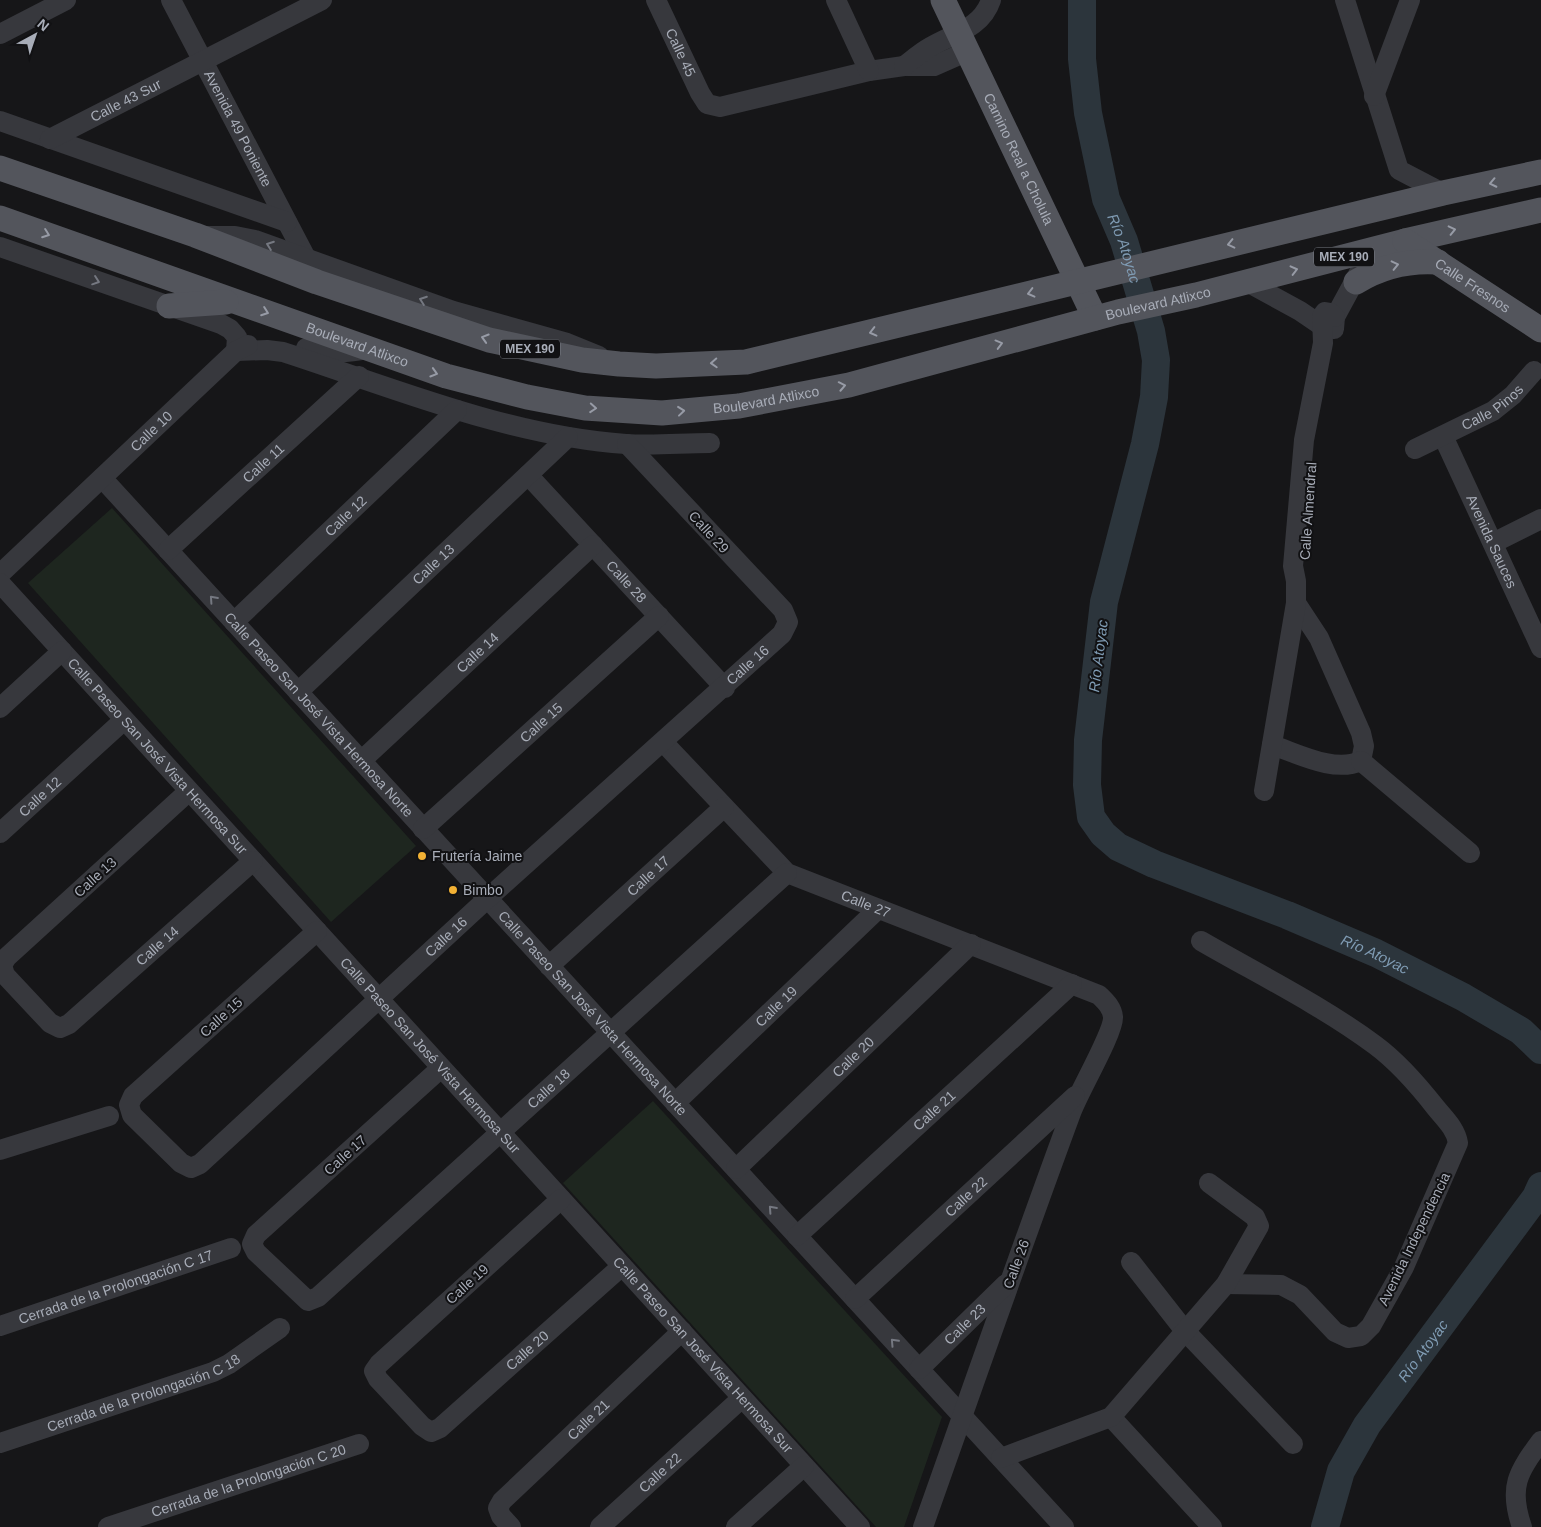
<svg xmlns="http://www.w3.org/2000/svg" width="1541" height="1527" font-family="Arial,sans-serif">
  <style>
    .green { fill: #1e261f }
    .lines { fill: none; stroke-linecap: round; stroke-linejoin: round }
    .river { stroke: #2c353c; stroke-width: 28 }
    .minor { stroke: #37383d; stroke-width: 20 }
    .major { stroke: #53555c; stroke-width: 25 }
    .oneway { stroke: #979ba6 }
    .oneway2 { stroke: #757881 }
    .poi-dot { fill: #f2b134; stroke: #111113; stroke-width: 2 }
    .labels { text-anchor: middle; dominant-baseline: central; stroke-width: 4; stroke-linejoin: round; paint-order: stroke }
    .shield { fill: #111113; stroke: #7b7e86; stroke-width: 1 }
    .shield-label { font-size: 12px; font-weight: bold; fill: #a8adb8 }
    .street-label { font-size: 14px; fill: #a8adb8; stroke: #111113 }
    .poi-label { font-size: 14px; fill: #a8adb8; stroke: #111113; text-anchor: start }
    .water-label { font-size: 15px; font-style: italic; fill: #7f9bb3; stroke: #111113 }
  </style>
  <rect width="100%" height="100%" fill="#161618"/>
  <g class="green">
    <path d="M112 508 416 846 331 922 28 583Z"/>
    <path d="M653 1101 942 1417 904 1527H876L563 1183Z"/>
  </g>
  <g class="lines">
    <g class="river">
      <path id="s1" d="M1082 0V59L1088 113 1106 199 1124 241 1151 331 1156 360 1154 397 1145 444 1104 602 1088 740 1087 785 1091 817 1103 834 1118 847 1154 864 1287 915 1376 953 1463 997 1521 1031 1541 1050"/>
      <path id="s2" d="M1325 1527 1341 1471 1367 1425 1536 1197 1541 1186"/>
    </g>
    <g class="minor">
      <path id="s3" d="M171 0 306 258"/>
      <path id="s4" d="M656 0 700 93 707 104 720 107 869 71 904 66H934L968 51"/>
      <path d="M836 0 869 71"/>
      <path d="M1345 0 1399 170 1443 193"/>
      <path d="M0 34 66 0"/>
      <path d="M904 66C912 60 919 54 927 49 950 34 981 30 991 0"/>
      <path d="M1374 96 1410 0"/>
      <path d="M0 121 287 222"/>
      <path id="s5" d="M50 139 322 0"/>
      <path d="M205 236H235L255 240 453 311 567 343 599 356"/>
      <path d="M0 247 221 324 230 329 237 337 236 351"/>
      <path d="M1247 282 1300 311 1322 326"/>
      <path d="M1334 329 1335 317 1361 269"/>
      <path d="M306 348C327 353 345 354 366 349"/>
      <path d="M236 351 267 350 283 352C394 388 509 436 626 444 654 446 682 443 710 443"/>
      <path id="s6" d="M1443 436 1541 648"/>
      <path id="s7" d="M1415 449 1493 411 1513 395 1534 371"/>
      <path id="s8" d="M528 475 725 688"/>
      <path id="s9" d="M102 478 1064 1527"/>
      <path d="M1493 543 1541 519"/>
      <path id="s10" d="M168 550 359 376"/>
      <path id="s11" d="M0 574 236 351 248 345"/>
      <path id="s12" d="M0 583 860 1527"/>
      <path d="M1296 603 1319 638 1361 733 1364 746 1361 761"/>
      <path id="s13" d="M234 622 457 410"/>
      <path id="s14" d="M298 692 568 437"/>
      <path d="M0 708 62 651"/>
      <path id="s15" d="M663 742 787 873 1099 995C1105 1001 1112 1007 1113 1017 1114 1032 1078 1093 1071 1113 1020 1251 972 1389 923 1527"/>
      <path d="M1272 745C1299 754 1334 773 1361 761"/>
      <path id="s16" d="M361 761 593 545"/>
      <path d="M1361 761 1470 853"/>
      <path id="s17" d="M189 791 7 957 2 965 5 975 50 1023 60 1028 69 1024 253 861"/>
      <path d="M1264 791 1296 603V581L1293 566 1304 440 1323 343 1322 316 1325 312 1331 313 1335 317"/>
      <path id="s18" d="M423 829 659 616"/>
      <path id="s19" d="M0 833 124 720"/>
      <path id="s20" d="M317 931 133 1096 129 1105 132 1115 181 1163 191 1168 200 1164 488 898 782 634 788 622 783 610 627 444"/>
      <path d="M1201 941C1258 974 1321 1005 1375 1045 1398 1062 1418 1085 1436 1108 1445 1119 1456 1129 1458 1143L1404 1267 1371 1326 1361 1336 1348 1338 1335 1332 1300 1295 1281 1285 1226 1284"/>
      <path id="s21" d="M549 966 724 807"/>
      <path id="s22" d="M441 1068 256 1235 252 1244 256 1252 308 1301 318 1297 787 873"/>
      <path id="s23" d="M675 1103 878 909"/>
      <path d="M0 1150 109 1116"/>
      <path id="s24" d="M736 1169 971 944"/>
      <path id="s25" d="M561 1199 379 1364 374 1371 378 1379 422 1426 431 1432 440 1428 622 1266"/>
      <path id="s26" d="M797 1236 1072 984"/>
      <path d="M1131 1262 1185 1331 1293 1444"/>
      <path id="s27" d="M855 1299 1075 1096"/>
      <path id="s28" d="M0 1326 231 1248"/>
      <path id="s29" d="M919 1369 1006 1284"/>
      <path d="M1111 1417 1212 1527"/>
      <path id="s30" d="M0 1443 213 1372 229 1364 280 1328"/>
      <path d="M1001 1458 1111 1417 1226 1284 1259 1226 1255 1217 1209 1183"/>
      <path id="s31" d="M108 1527 359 1444"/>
      <path id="s32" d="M511 1527 501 1516 498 1508 502 1501 682 1331"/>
      <path id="s33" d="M600 1527 742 1398"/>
      <path d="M736 1527 804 1466"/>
      <path d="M1522 1527C1508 1487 1518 1472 1541 1441"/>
    </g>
    <g class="major">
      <path id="s34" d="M943 0 1095 318"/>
      <path d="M0 168 195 235 317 282 489 340 582 360 619 364 656 366 746 362 1443 193 1541 172"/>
      <path id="s35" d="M0 218 446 376 527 397 585 408 662 413 739 406 849 385 1118 312 1196 295 1405 241 1541 210"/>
      <path id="s36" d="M1405 241 1541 330"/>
      <path d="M1356 282C1382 266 1408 260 1438 262"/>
      <path d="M169 306 226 302"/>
    </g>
  </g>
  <defs><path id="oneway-chevron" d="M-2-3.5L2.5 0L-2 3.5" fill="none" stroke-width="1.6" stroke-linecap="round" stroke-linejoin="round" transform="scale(1.25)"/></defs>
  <g class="oneway">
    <use href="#oneway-chevron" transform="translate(1493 183) rotate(168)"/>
    <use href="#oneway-chevron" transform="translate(1452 230) rotate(-13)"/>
    <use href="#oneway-chevron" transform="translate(46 234) rotate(20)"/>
    <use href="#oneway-chevron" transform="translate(1231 244) rotate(167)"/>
    <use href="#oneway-chevron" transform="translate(1395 265) rotate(-13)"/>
    <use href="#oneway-chevron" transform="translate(1294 270) rotate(-14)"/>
    <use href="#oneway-chevron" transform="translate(1031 293) rotate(166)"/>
    <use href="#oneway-chevron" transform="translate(265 312) rotate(20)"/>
    <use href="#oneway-chevron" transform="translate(873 332) rotate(166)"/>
    <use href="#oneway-chevron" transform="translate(485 338) rotate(-163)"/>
    <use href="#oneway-chevron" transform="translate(999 344) rotate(-15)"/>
    <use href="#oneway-chevron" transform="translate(714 363) rotate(177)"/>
    <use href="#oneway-chevron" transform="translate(434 373) rotate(17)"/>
    <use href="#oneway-chevron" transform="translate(842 386) rotate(-11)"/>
    <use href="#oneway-chevron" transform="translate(593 408) rotate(4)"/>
    <use href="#oneway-chevron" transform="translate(681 411) rotate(-6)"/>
  </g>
  <g class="oneway2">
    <use href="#oneway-chevron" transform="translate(270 245) rotate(-160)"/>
    <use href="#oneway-chevron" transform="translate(96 281) rotate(19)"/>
    <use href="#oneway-chevron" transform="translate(423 300) rotate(-160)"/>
    <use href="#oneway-chevron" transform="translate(213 599) rotate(-132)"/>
    <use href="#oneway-chevron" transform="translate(772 1209) rotate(-132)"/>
    <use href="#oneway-chevron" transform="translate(894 1342) rotate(-133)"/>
  </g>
  <g class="poi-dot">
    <circle cx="422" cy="856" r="5"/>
    <circle cx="453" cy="890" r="5"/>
  </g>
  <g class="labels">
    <g class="shield">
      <rect x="1314" y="247.5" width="60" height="19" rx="4"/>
      <rect x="500" y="339.5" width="60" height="19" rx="4"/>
    </g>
    <g class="shield-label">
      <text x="1344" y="257">MEX 190</text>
      <text x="530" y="349">MEX 190</text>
    </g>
    <g class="street-label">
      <text stroke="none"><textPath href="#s4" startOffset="58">Calle 45</textPath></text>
      <text stroke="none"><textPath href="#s5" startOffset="85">Calle 43 Sur</textPath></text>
      <text stroke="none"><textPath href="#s3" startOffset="145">Avenida 49 Poniente</textPath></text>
      <text stroke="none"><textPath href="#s34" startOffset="176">Camino Real a Cholula</textPath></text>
      <text stroke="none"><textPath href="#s36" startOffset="81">Calle Fresnos</textPath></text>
      <text stroke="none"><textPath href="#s35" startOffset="1202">Boulevard Atlixco</textPath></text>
      <text stroke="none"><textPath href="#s35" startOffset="379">Boulevard Atlixco</textPath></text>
      <text stroke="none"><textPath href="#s35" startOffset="798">Boulevard Atlixco</textPath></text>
      <text stroke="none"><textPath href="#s7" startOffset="88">Calle Pinos</textPath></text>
      <text stroke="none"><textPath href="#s11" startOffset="208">Calle 10</textPath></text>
      <text stroke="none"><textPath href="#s10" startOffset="129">Calle 11</textPath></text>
      <text transform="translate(1308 511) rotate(-86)">Calle Almendral</text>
      <text stroke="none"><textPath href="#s13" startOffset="154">Calle 12</textPath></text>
      <text transform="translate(709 532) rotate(47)">Calle 29</text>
      <text stroke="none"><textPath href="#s6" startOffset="116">Avenida Sauces</textPath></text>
      <text stroke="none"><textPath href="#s14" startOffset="186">Calle 13</textPath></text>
      <text stroke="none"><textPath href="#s8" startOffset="145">Calle 28</textPath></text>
      <text stroke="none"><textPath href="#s16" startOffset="159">Calle 14</textPath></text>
      <text stroke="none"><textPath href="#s20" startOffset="1098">Calle 16</textPath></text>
      <text stroke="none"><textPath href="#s9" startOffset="321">Calle Paseo San José Vista Hermosa Norte</textPath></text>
      <text stroke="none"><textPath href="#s18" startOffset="159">Calle 15</textPath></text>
      <text stroke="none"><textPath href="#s12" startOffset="234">Calle Paseo San José Vista Hermosa Sur</textPath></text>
      <text stroke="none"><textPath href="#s19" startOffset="54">Calle 12</textPath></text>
      <text stroke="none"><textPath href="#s21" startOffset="134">Calle 17</textPath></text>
      <text transform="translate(95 877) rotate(-42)">Calle 13</text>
      <text stroke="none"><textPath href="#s15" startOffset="265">Calle 27</textPath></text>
      <text stroke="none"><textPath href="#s20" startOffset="692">Calle 16</textPath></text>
      <text stroke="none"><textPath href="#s17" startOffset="471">Calle 14</textPath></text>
      <text stroke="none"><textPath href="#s23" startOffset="140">Calle 19</textPath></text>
      <text stroke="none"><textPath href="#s9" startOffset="726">Calle Paseo San José Vista Hermosa Norte</textPath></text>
      <text transform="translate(221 1017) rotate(-42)">Calle 15</text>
      <text stroke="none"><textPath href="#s12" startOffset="639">Calle Paseo San José Vista Hermosa Sur</textPath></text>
      <text stroke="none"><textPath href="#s24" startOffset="162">Calle 20</textPath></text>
      <text stroke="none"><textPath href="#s22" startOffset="661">Calle 18</textPath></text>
      <text stroke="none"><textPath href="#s26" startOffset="186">Calle 21</textPath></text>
      <text transform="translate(345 1155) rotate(-42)">Calle 17</text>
      <text stroke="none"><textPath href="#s27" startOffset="151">Calle 22</textPath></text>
      <text transform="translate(1414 1239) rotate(-64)">Avenida Independencia</text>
      <text transform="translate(1016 1264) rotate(-70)">Calle 26</text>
      <text transform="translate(467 1284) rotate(-42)">Calle 19</text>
      <text stroke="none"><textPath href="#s28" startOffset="122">Cerrada de la Prolongación C 17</textPath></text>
      <text stroke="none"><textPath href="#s29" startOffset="64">Calle 23</textPath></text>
      <text stroke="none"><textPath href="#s25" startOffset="465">Calle 20</textPath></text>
      <text stroke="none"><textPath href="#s12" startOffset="1044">Calle Paseo San José Vista Hermosa Sur</textPath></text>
      <text stroke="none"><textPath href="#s30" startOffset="152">Cerrada de la Prolongación C 18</textPath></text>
      <text stroke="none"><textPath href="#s32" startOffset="150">Calle 21</textPath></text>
      <text stroke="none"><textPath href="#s33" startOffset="81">Calle 22</textPath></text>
      <text stroke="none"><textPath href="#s31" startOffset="148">Cerrada de la Prolongación C 20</textPath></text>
    </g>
    <g class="poi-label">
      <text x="432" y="856">Frutería Jaime</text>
      <text x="463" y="890">Bimbo</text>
    </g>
    <g class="water-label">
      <text stroke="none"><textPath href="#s1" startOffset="254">Río Atoyac</textPath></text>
      <text transform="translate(1098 656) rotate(-83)">Río Atoyac</text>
      <text stroke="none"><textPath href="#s1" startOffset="1154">Río Atoyac</textPath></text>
      <text stroke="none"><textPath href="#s2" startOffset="204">Río Atoyac</textPath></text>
    </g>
  </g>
  <g transform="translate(35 35) rotate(40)" stroke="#111113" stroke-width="4" paint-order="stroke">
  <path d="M0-4L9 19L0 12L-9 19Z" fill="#a8adb8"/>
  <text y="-8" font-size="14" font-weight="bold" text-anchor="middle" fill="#a8adb8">N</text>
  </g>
</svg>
